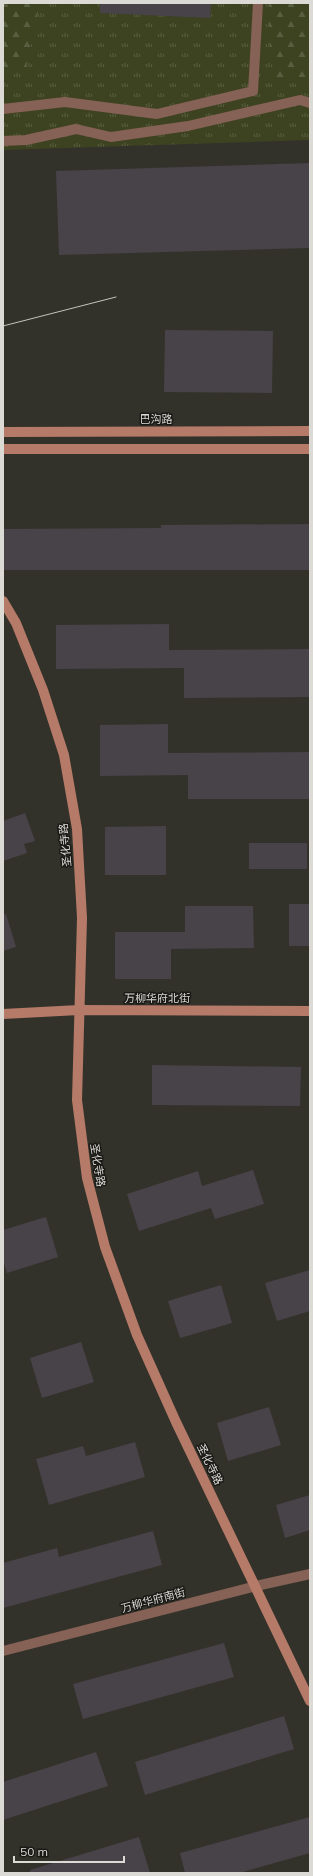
<svg xmlns="http://www.w3.org/2000/svg" width="313" height="1876" font-family="Mulish,'Noto Sans SC',sans-serif">
  <style>
    .grass { fill: url(#grass-tufts) }
    .forest { fill: url(#forest-firs) }
    .building { fill: #484249 }
    .lines { fill: none; stroke-linecap: round; stroke-linejoin: round }
    .street { stroke: #866155; stroke-width: 10 }
    .secondary { stroke: #b57a68; stroke-width: 10 }
    .tram { stroke: #c4c3bd; stroke-width: 1 }
    .labels { text-anchor: middle; dominant-baseline: central; stroke-width: 3; stroke-linejoin: round; paint-order: stroke }
    .street-label { font-size: 11px; fill: #dbdad5; stroke: #1a1916 }
  </style>
  <defs>
    <pattern id="grass-tufts" width="24" height="20" patternUnits="userSpaceOnUse"><rect width="24" height="20" fill="#3d4321"/><path d="M3 7l-1-3M5 7V3M7 7l1-3M15 17l-1-3M17 17v-4M19 17l1-3" fill="none" stroke="#585e40"/></pattern>
    <pattern id="forest-firs" width="22" height="20" patternUnits="userSpaceOnUse"><rect width="22" height="20" fill="#3d4321"/><path d="M5 1l3.5 6h-7zM16 11l3.5 6h-7z" fill="#585e40"/></pattern>
  </defs>
  <rect width="100%" height="100%" fill="#33322a"/>
  <path class="grass" d="M3 3H310V140L3 150Z"/>
  <g class="forest">
    <path d="M3 3H40L26 68 3 74Z"/>
    <path d="M269 3H310V83L273 79 269 33Z"/>
  </g>
  <g class="building">
    <path d="M100 3H211L210 18 100 13Z"/>
    <path d="M310 163V248L59 255 56 171Z"/>
    <path d="M165 330 273 331 272 393 164 392Z"/>
    <path d="M310 524V570H3V529L161 528V525Z"/>
    <path d="M169 624V650L310 649V697L184 698V668L56 669V625Z"/>
    <path d="M168 724V753L310 752V799H188V775L100 776V725Z"/>
    <path d="M25 813 35 841 24 844 27 853 3 861V821Z"/>
    <path d="M166 826V875H105V827Z"/>
    <rect x="249" y="843" width="58" height="26"/>
    <rect x="289" y="904" width="21" height="42"/>
    <path d="M185 906H253L254 948 171 949V979H115V932H185Z"/>
    <path d="M6 914 16 947 3 951V915Z"/>
    <path d="M152 1065 301 1067 300 1106 152 1105Z"/>
    <path d="M253 1170 264 1204 215 1219 211 1208 139 1231 127 1194 198 1171 202 1186Z"/>
    <path d="M46 1217 58 1257 7 1273 3 1260V1230Z"/>
    <path d="M310 1270V1311L277 1321 265 1283Z"/>
    <path d="M221 1285 232 1323 180 1338 168 1301Z"/>
    <path d="M81 1342 94 1382 42 1398 30 1358Z"/>
    <path d="M269 1407 281 1445 228 1461 217 1423Z"/>
    <path d="M135 1442 145 1477 49 1505 36 1459 83 1446 86 1456Z"/>
    <path d="M310 1495V1530L285 1538 276 1505Z"/>
    <path d="M153 1531 162 1565 3 1608V1563L57 1548 59 1557Z"/>
    <path d="M224 1643 234 1677 83 1719 73 1684Z"/>
    <path d="M284 1716 294 1749 145 1795 135 1762Z"/>
    <path d="M96 1752 108 1786 3 1820V1782Z"/>
    <path d="M310 1817V1853L239 1873H185L180 1853Z"/>
    <path d="M139 1837 150 1873H30V1870Z"/>
  </g>
  <g class="lines">
    <g class="street">
      <path d="M3 109 65 102 157 114 253 91 258 3"/>
      <path d="M3 141 26 140 76 129 111 137 188 126 300 100 310 103"/>
      <path d="M3 1651 256 1586 310 1574"/>
    </g>
    <g class="secondary">
      <path d="M3 432 310 431"/>
      <path d="M3 449H310"/>
      <path d="M3 601 16 623 43 690 64 755 77 829 82 918 77 1100 87 1178 105 1247 137 1335 176 1422 310 1701"/>
      <path d="M3 1014 79 1010 310 1011"/>
    </g>
    <path class="tram" d="M3 326 116 297"/>
  </g>
  <g class="labels">
    <g class="street-label">
      <text x="156" y="419">巴沟路</text>
      <text transform="translate(65 845) rotate(-95)">圣化寺路</text>
      <text x="157" y="998">万柳华府北街</text>
      <text transform="translate(98 1165) rotate(81)">圣化寺路</text>
      <text transform="translate(210 1464) rotate(64)">圣化寺路</text>
      <text transform="translate(153 1600) rotate(-15)">万柳华府南街</text>
    </g>
  </g>
  <rect width="313" height="1876" fill="none" stroke="#dbdad5" stroke-width="8"/>
  <path d="M14 1856v6h110v-6" fill="none" stroke="#dbdad5" stroke-width="2"/>
  <text x="20" y="1856" font-size="12" fill="#dbdad5" stroke="#1a1916" stroke-width="3" paint-order="stroke">50 m</text>
</svg>
